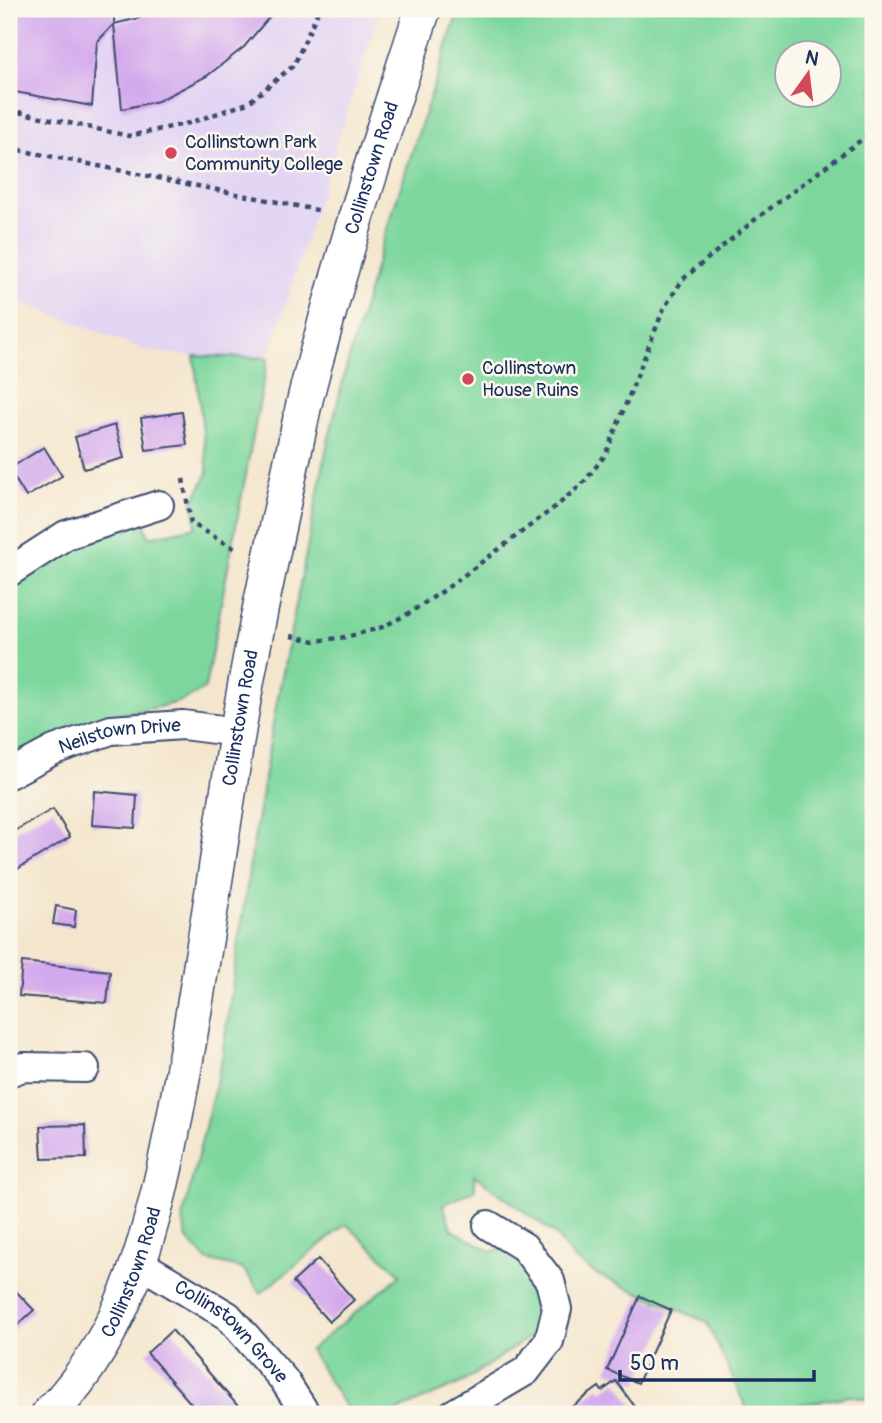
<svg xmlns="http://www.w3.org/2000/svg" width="882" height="1423" font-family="Pangolin,sans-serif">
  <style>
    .built { fill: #e2d4f3 }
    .green { fill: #7dd79d; stroke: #4c837e; stroke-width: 2; fill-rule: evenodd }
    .building { fill: #d3a9ed }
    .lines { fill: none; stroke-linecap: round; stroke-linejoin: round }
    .minor-casing { stroke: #3c4a6f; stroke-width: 32 }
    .tertiary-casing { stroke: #3c4a6f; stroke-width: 38 }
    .path { stroke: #3c4a6f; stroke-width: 4.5; stroke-dasharray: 5 5; stroke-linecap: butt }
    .minor { stroke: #fff; stroke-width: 28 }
    .tertiary { stroke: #fff; stroke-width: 35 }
    .poi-dot { fill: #d1495b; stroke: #fbf7ec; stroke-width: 2.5 }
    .labels { text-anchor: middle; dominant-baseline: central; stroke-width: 5; stroke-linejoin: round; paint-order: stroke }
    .poi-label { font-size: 19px; fill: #1b2f5e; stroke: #fbf7ec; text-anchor: start }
    .street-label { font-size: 19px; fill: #1b2f5e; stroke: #fbf7ec }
  </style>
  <rect width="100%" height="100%" fill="#fbf7ec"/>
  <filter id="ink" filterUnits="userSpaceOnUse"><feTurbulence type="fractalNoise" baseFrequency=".0143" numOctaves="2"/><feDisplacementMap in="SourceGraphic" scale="14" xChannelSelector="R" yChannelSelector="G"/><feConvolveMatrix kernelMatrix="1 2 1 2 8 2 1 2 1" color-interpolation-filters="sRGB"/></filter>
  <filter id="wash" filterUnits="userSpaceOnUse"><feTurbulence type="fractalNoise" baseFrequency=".00686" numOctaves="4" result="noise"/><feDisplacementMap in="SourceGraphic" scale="28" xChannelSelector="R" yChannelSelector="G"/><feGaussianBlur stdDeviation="1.57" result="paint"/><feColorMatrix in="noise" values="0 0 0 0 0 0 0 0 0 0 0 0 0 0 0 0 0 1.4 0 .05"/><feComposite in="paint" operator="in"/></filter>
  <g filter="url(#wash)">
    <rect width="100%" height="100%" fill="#f4e6cd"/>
    <path class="built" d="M9 9H380L268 358 194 356 147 351 9 297Z"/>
    <g class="green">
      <path d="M459 9H873V1400L849 1396 749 1414 707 1322 598 1275 574 1259 555 1234 474 1175 475 1190 443 1205 452 1230 492 1252 503 1248 519 1256 549 1304 542 1325 532 1335 463 1382 390 1414H353L344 1405 310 1350 401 1275 346 1224 261 1293 243 1269 207 1260 187 1239 183 1221 184 1212 222 1058 250 864 275 712 327 446 345 372 382 244ZM788 52H830V94H788Z"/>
      <path d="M194 356 268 358 205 688C178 708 146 708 113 715 79 724 40 742 9 759V587L74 542 142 516 149 537 196 527 193 501 208 473Z"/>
    </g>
    <g id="blocks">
      <g class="building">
        <path d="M9 9H114V24L97 42 92 106 9 91Z"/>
        <path d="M154 9H276L244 47 207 76 158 101 122 109 114 24 139 18Z"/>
        <path d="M182 412 187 445 146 450 141 418Z"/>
        <path d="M115 425 124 458 84 469 75 437Z"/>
        <path d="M44 447 62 476 26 497 9 469Z"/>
        <path d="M94 791 137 795 135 828 92 825Z"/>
        <path d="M53 809 70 837 9 874V834Z"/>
        <path d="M56 906 76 910 74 927 53 924Z"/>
        <path d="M22 962 110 971 107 1003 19 996Z"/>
        <path d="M85 1125 86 1158 42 1159 40 1126Z"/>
        <path d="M318 1259 354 1300 329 1322 293 1282Z"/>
        <path d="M9 1284 34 1310 9 1333Z"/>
        <path d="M640 1296 671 1310 638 1383 607 1370Z"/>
        <path d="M172 1330 223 1389 245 1414H200L147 1353Z"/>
        <path d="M616 1381 635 1407 625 1414H562L599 1387 602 1391Z"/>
      </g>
    </g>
  </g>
  <g filter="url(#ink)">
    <use href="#blocks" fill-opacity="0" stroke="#3c4a6f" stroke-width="2"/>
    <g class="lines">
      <defs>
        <g id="minor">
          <path d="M9 572 66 535 159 505"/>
          <path id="s1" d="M9 774 54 750 111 730 183 725 237 732"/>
          <path d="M9 1072 23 1067 85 1068"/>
          <path id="s2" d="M139 1263 228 1316 284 1380 306 1414"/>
          <path d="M453 1414 526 1371 549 1341 557 1309 550 1281 524 1247 488 1225"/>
        </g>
        <g id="tertiary">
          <path id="s3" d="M49 1414C142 1320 163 1181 186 1056 205 949 220 842 237 736 254 629 279 523 301 418 307 387 317 356 325 325 354 218 389 114 423 9"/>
        </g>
      </defs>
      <use href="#minor" class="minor-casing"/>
      <use href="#tertiary" class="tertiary-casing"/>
      <g class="path">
        <path d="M9 110 129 136 189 123 248 103 294 65 319 9"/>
        <path d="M9 148 322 211"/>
        <path d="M183 479 191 523 237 550"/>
        <path d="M291 636 315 641 346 637 380 628 406 615 443 591 559 504 584 482 606 454 664 308 683 279 752 222 873 131"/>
      </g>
      <use href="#minor" class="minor"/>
      <use href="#tertiary" class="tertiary"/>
    </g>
  </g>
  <g class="poi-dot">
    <circle cx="171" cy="153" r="7"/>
    <circle cx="468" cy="379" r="7"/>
  </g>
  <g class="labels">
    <g class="poi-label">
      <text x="185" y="142">Collinstown Park<tspan x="185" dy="22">Community College</tspan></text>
      <text x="482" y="368">Collinstown<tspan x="482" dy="22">House Ruins</tspan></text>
    </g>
    <g class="street-label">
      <text stroke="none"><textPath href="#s3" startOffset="1298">Collinstown Road</textPath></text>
      <text stroke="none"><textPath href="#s3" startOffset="732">Collinstown Road</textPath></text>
      <text stroke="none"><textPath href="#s1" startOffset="119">Neilstown Drive</textPath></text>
      <text stroke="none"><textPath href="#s3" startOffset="166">Collinstown Road</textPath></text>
      <text stroke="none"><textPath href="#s2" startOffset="116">Collinstown Grove</textPath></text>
    </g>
  </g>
  <rect width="882" height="1423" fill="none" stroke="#fbf7ec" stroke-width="35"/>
  <g transform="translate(808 74) rotate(14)"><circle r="33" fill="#fbf7ec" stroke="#a1a7b3" stroke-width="2"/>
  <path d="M0-5L12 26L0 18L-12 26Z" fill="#d1495b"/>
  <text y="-10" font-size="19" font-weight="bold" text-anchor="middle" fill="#1b2f5e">N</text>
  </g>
  <path d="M620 1370v10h194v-10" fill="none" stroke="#1b2f5e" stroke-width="3.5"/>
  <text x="630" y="1370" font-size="21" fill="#1b2f5e" stroke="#fbf7ec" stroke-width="5" paint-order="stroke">50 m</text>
</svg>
